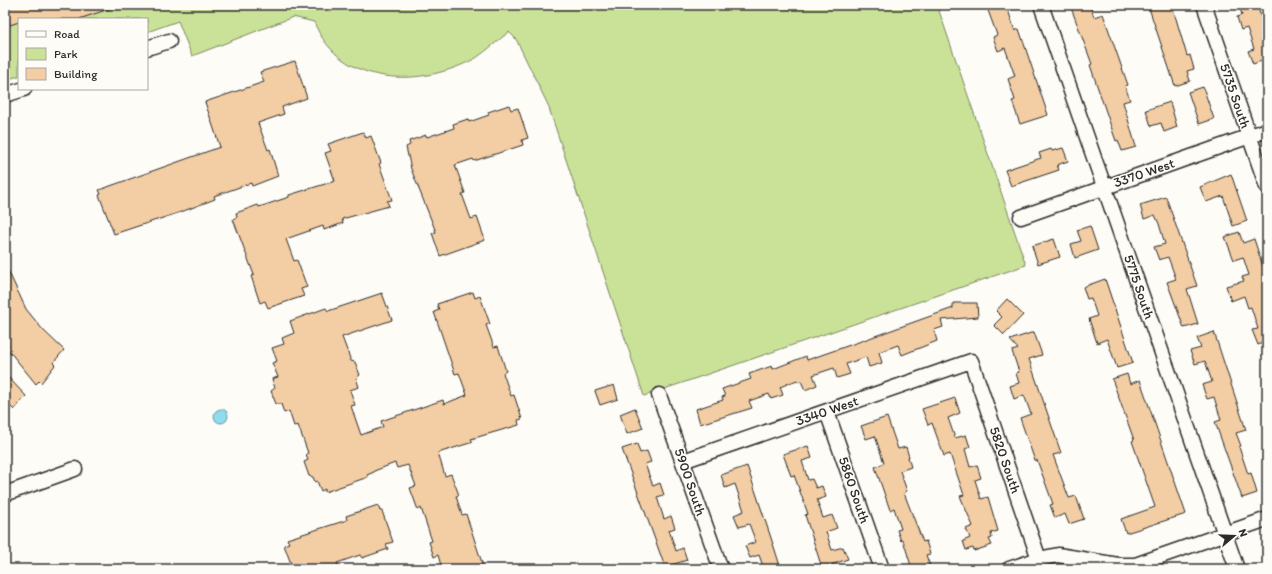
<svg xmlns="http://www.w3.org/2000/svg" width="1272" height="574" font-family="Itim,sans-serif">
  <style>
    .green { fill: #cae298; stroke: #7a8662 }
    .water { fill: #8edced; stroke: #66959f }
    .building { fill: #f3cda3; stroke: #2b2b2b }
    .lines { fill: none; stroke-linecap: round; stroke-linejoin: round }
    .street-casing { stroke: #2b2b2b; stroke-width: 17 }
    .street { stroke: #fdfcf7; stroke-width: 14 }
    .labels { text-anchor: middle; dominant-baseline: central; stroke-width: 3; stroke-linejoin: round; paint-order: stroke }
    .street-label { font-size: 14px; fill: #2b2b2b; stroke: #fdfcf7 }
  </style>
  <rect width="100%" height="100%" fill="#fdfcf7"/>
  <filter id="ink" filterUnits="userSpaceOnUse"><feTurbulence type="fractalNoise" baseFrequency=".025" numOctaves="2"/><feDisplacementMap in="SourceGraphic" scale="8" xChannelSelector="R" yChannelSelector="G"/><feConvolveMatrix kernelMatrix="1 2 1 2 8 2 1 2 1" color-interpolation-filters="sRGB"/></filter>
  <g filter="url(#ink)">
    <path class="green" d="M5 5H937L1026 265 644 396 548 105 516 39 509 32C498 40 488 50 476 58 421 88 341 88 314 22L293 17 192 56 178 21 147 32V19H19V76L5 80Z"/>
    <circle class="water" cx="221" cy="416" r="7"/>
    <g class="building">
      <path d="M7 5H115V7L79 19H19V22L10 25 5 9 8 8Z"/>
      <path d="M986 5H1004L1006 11 1008 10 1015 31 1019 29 1048 115 1020 124 1012 101 1015 100 1008 79 1015 76 1005 48 998 51 993 37 997 35Z"/>
      <path d="M1070 5H1090L1094 17 1103 14 1128 85 1125 86 1130 100 1123 102 1136 147 1122 151 1118 140 1116 141 1090 65 1092 64Z"/>
      <path d="M1148 5H1172L1187 56 1190 55 1194 69 1187 71 1190 81 1175 86Z"/>
      <path d="M1239 5H1257L1267 35V59L1253 64 1248 51 1254 49 1247 28 1241 30 1237 17 1242 15Z"/>
      <path d="M295 61 307 98 282 107 284 114 258 123 268 150 270 149 278 176 252 186 251 183 214 196 215 199 181 212 114 234 99 195 101 194 99 190 220 147 205 102 264 82 260 72Z"/>
      <path d="M1203 87 1214 119 1199 124 1188 92Z"/>
      <path d="M1170 102 1177 127 1164 132 1161 123 1151 126 1146 110Z"/>
      <path d="M509 105 511 110 518 108 528 138 522 140 523 145 474 161 473 159 455 165 465 193 462 194 471 219 477 217 485 240 440 256 432 233 436 232 411 169 406 147 410 145 409 141 426 135 427 137 454 128 453 124 468 119 469 122 489 115 488 112Z"/>
      <path d="M363 132 366 138 371 136 381 163 379 164 392 200 387 201 389 206 342 219 343 223 324 230 323 226 286 239 294 261 297 260 307 287 301 289 304 296 268 308 265 301 260 303 251 276 254 275 233 219 237 217 236 213 258 205 259 207 289 197V195L335 181 325 153 331 151 328 144Z"/>
      <path d="M1063 148 1068 161 1057 165 1059 170 1011 186 1005 170 1041 158 1039 153 1051 149 1052 151Z"/>
      <path d="M1231 174 1247 221 1233 226 1223 196 1206 202 1200 187Z"/>
      <path d="M1166 197 1197 286 1187 289 1198 324 1184 328 1167 282 1176 279 1168 257 1159 260 1154 247 1165 244 1159 224 1155 215 1144 219 1140 205Z"/>
      <path d="M1090 226 1098 250 1075 258 1071 244 1081 241 1077 230Z"/>
      <path d="M1239 232 1243 243 1254 239 1267 279V351L1265 352 1262 343 1258 345 1252 330 1258 329 1251 307 1248 308 1244 296 1231 301 1226 286 1244 281 1242 277 1249 275 1243 257 1234 260 1225 237Z"/>
      <path d="M1054 239 1060 257 1038 264 1032 246Z"/>
      <path d="M5 264 26 309 43 330 64 350 53 363 55 365 41 383 39 381 36 384 5 346Z"/>
      <path d="M1105 279 1133 363 1117 368 1107 339 1097 343 1089 319 1097 316 1091 298 1087 299 1083 287Z"/>
      <path d="M473 292 475 298 480 296 490 324 486 325 494 347 498 346 506 371 503 373 511 396 514 395 522 419 518 420 519 425 471 439 473 442 438 453 445 476 451 474 459 495 456 496 462 515 466 514 484 569H442L438 555 434 557 429 542 432 541 421 508 418 510 410 488 416 486 408 465 397 468 395 463 374 471V472L367 475 368 477 325 492V489L321 491 317 481 315 482 313 477 309 476 304 462 308 460 306 454 308 453 298 425 294 426 289 411 284 413 281 404H276L271 391 275 388 272 379 278 377 272 363 277 361 272 348 284 344 282 338 294 333 290 321 326 308 328 311 382 293 392 320 342 337 351 361 355 362 360 375 356 378 359 387 350 390 355 405 351 406 361 435 383 427 381 421 443 400 444 404 467 395 459 373 455 374 434 312 439 310 437 304Z"/>
      <path d="M1007 299 1023 315 1004 335 994 325 1002 317 996 311Z"/>
      <path d="M953 303H977L978 317 941 320 943 327 934 330 937 341 902 355 898 345 879 352 882 363 869 367 866 357 846 364 850 374 837 378 834 368 813 375 817 385 805 390 801 381 798 382 797 380 780 387 783 395 771 399 769 394 749 401 752 408 700 424 696 409 723 400 722 397 725 396 722 389 751 379 749 374 772 366 773 369 806 356 807 360 850 345 953 308Z"/>
      <path d="M1034 332 1042 355 1029 359 1061 453 1053 455 1069 498 1076 496 1084 519 1069 524 1065 514 1055 518 1050 505 1053 504 1037 460 1035 461 1020 418 1031 414 1024 395 1014 399 1010 386 1019 383 1016 373 1019 372 1012 351 1018 349 1010 340Z"/>
      <path d="M1214 332 1246 430 1236 433 1241 446 1239 447 1248 474 1251 473 1257 493 1242 498 1215 422 1221 420 1214 397 1207 399 1202 385 1212 382 1205 361 1195 364 1190 351 1201 348 1197 338Z"/>
      <path d="M5 374 26 396 14 410 5 401Z"/>
      <path d="M1127 374 1130 384 1140 380 1186 514 1126 533 1121 519 1155 507 1132 441 1134 440 1112 379Z"/>
      <path d="M614 385 618 399 600 405 595 391Z"/>
      <path d="M955 398 960 413 948 418 955 438 966 435 970 447 965 449 970 467 977 465 981 478 975 480 981 499 988 497 998 531 991 533 992 538 989 539 992 545 974 551 973 548 966 550 963 541 970 538 966 529 973 526 960 496 964 495 950 454 944 456 932 423 928 425 922 409Z"/>
      <path d="M635 408 643 428 627 434 620 414Z"/>
      <path d="M887 417 898 449 906 447 909 457H908L911 467 900 471 907 491 904 493 923 542 926 541 930 554 926 555 930 566 920 569H912L903 540 901 541 897 530 901 529 894 508 890 510 875 467 884 463 875 436 866 439 861 426Z"/>
      <path d="M637 444 640 453 647 451 651 462 645 464 653 486 660 483 664 495 657 497 664 519 671 516 675 528 669 530 676 551 683 548 687 560 665 567 622 449Z"/>
      <path d="M808 446 812 458 802 461 808 480 812 479 816 488 822 486 826 497 817 500 823 518 832 515 837 528 826 532 832 550 843 547 848 559 822 568 805 515 808 514 794 475 791 476 783 454Z"/>
      <path d="M747 466 775 550 781 569H764L759 555 750 558 745 546 756 542 749 524 739 527 734 515 744 511 735 484 725 488 721 475Z"/>
      <path d="M378 505 380 511H382L393 542 386 544 388 549 362 558 360 555 337 563 339 569H293L284 545 289 543 287 539 347 520 346 516Z"/>
    </g>
    <g class="lines">
      <defs>
        <g id="street">
          <path d="M1041 5 1237 569"/>
          <path d="M1204 5 1267 187"/>
          <path d="M147 48 169 41"/>
          <path d="M5 95 24 89"/>
          <path d="M1021 217 1267 130"/>
          <path d="M659 395 721 569"/>
          <path d="M827 412 882 569"/>
          <path d="M683 461 971 361 1039 559"/>
          <path d="M5 494 75 469"/>
          <path d="M1009 569 1039 559 1058 555 1118 565H1135L1267 519"/>
        </g>
      </defs>
      <use href="#street" class="street-casing"/>
      <use href="#street" class="street"/>
    </g>
  </g>
  <g class="labels">
    <g class="street-label">
      <text transform="translate(1235 96) rotate(71)">5735 South</text>
      <text transform="translate(1144 173) rotate(-19)">3370 West</text>
      <text transform="translate(1139 287) rotate(71)">5775 South</text>
      <text transform="translate(827 411) rotate(-19)">3340 West</text>
      <text transform="translate(1005 460) rotate(71)">5820 South</text>
      <text transform="translate(690 482) rotate(71)">5900 South</text>
      <text transform="translate(854 490) rotate(71)">5860 South</text>
    </g>
  </g>
  <rect width="1272" height="574" fill="none" stroke="#fdfcf7" stroke-width="20"/>
  <rect x="10" y="10" width="1252" height="554" fill="none" stroke="#2b2b2b" stroke-width="1.5" filter="url(#ink)"/>
  <rect x="18" y="18" width="130" height="72" fill="#fdfcf7" stroke="#a9a8a5"/>
  <rect x="26" y="31" width="20" height="6" fill="#fdfcf7" stroke="#a9a8a5"/>
  <text x="54" y="38" font-size="12" fill="#2b2b2b">Road</text>
  <rect x="26" y="48" width="20" height="12" fill="#cae298" stroke="#a9a8a5"/>
  <text x="54" y="58" font-size="12" fill="#2b2b2b">Park</text>
  <rect x="26" y="68" width="20" height="12" fill="#f3cda3" stroke="#a9a8a5"/>
  <text x="54" y="78" font-size="12" fill="#2b2b2b">Building</text>
  <g transform="translate(1234 536) rotate(71)" stroke="#fdfcf7" stroke-width="3" paint-order="stroke">
  <path d="M0-3L7 15L0 10L-7 15Z" fill="#2b2b2b"/>
  <text y="-6" font-size="11" font-weight="bold" text-anchor="middle" fill="#2b2b2b">N</text>
  </g>
</svg>
